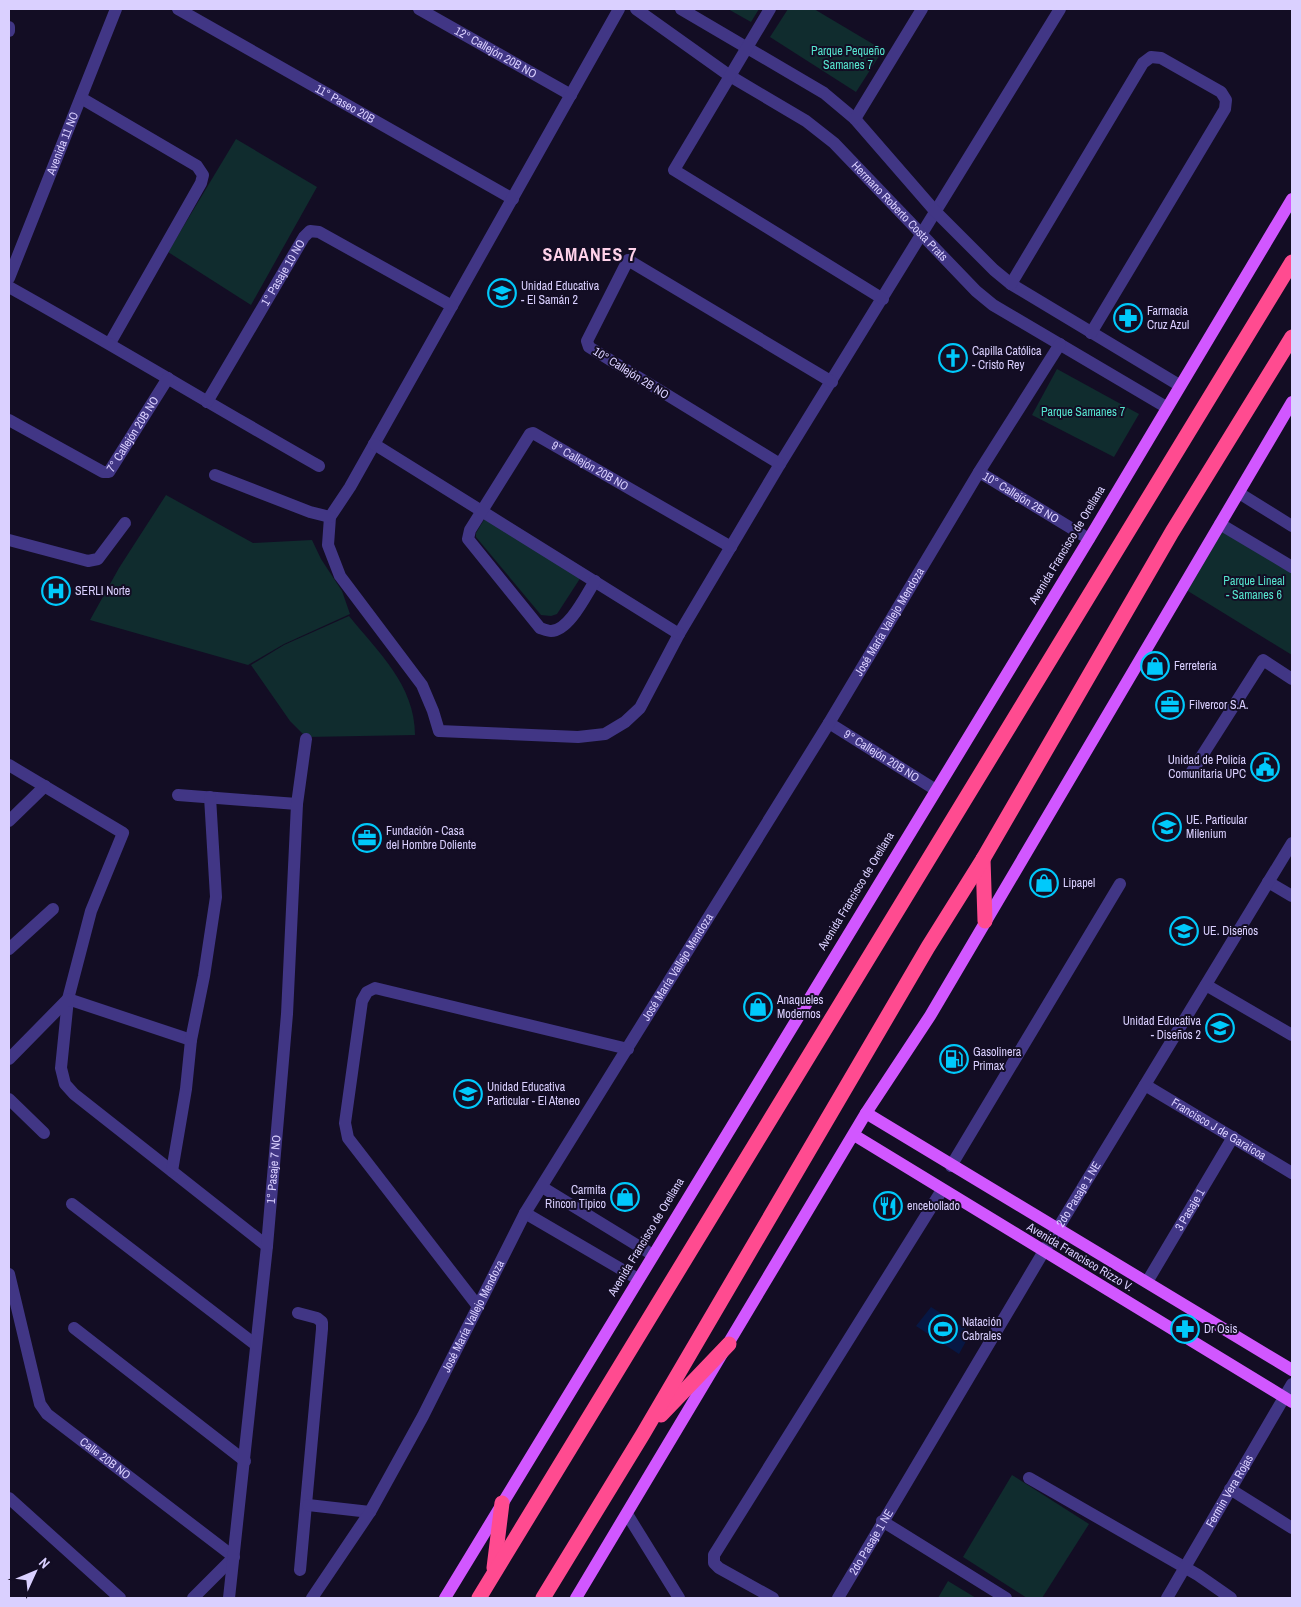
<svg xmlns="http://www.w3.org/2000/svg" width="1301" height="1607" font-family="'Archivo Narrow',sans-serif">
  <style>
    .green { fill: #102c2e }
    .water { fill: #071743 }
    .lines { fill: none; stroke-linecap: round; stroke-linejoin: round }
    .minor { stroke: #413685; stroke-width: 12 }
    .major { stroke: #d157ff; stroke-width: 12 }
    .highway { stroke: #ff4b90; stroke-width: 15 }
    .labels { text-anchor: middle; dominant-baseline: central; stroke-width: 4; stroke-linejoin: round; paint-order: stroke }
    .park-label { font-size: 12px; fill: #56e5cf; stroke: #130d24 }
    .street-label { font-size: 12px; fill: #dad0ff; stroke: #130d24 }
    .poi-label { font-size: 12px; fill: #dad0ff; stroke: #130d24; text-anchor: start }
    .district-label { font-size: 18px; font-weight: bold; letter-spacing: 1px; fill: #ffd2ea; stroke: #130d24 }
  </style>
  <rect width="100%" height="100%" fill="#130d24"/>
  <g class="green">
    <path d="M728 9H759L751 22Z"/>
    <path d="M788 9H814L883 50 856 92 770 37Z"/>
    <path d="M236 139 317 187 251 305 168 252Z"/>
    <path d="M1057 369 1139 414 1114 457 1032 415Z"/>
    <path d="M166 495 253 543 312 540 321 559 342 591 350 614 284 644 248 665 90 620 119 568Z"/>
    <path d="M485 518 581 577 557 614 551 616 541 615 476 537V533Z"/>
    <path d="M1220 524 1292 567V655L1183 588Z"/>
    <path d="M349 616C378 652 415 685 415 735L306 737 290 721 251 665 284 645Z"/>
    <path d="M1012 1475 1089 1524 1042 1598H1027L963 1557Z"/>
    <path d="M948 1581 976 1598H938Z"/>
  </g>
  <path class="water" d="M931 1307 971 1332 959 1354 916 1326Z"/>
  <g class="lines">
    <g class="minor">
      <path id="s1" d="M178 9 513 199"/>
      <path id="s2" d="M419 9 571 95"/>
      <path d="M619 9 350 487 330 517 328 545 340 576 422 685 433 711 439 731 578 737 605 734 625 722 640 708 679 634 780 464 1060 9"/>
      <path id="s3" d="M636 9 730 76 806 121 834 143 976 291 993 305 1166 407"/>
      <path d="M681 9 824 93 855 119 935 211 994 270 1011 284 1179 385"/>
      <path d="M770 9 674 170 883 299"/>
      <path d="M9 27V31"/>
      <path d="M81 98 197 166 203 175 201 183 110 343"/>
      <path d="M855 119 922 9"/>
      <path id="s4" d="M9 278 116 9"/>
      <path d="M1011 284 1143 63 1151 57 1161 58 1221 92 1226 100 1225 109 1091 333"/>
      <path d="M9 287C113 345 215 407 319 466"/>
      <path id="s5" d="M207 402 304 237 310 231 319 232 452 306"/>
      <path id="s6" d="M9 420 103 472H109L168 378"/>
      <path d="M374 444 679 634"/>
      <path d="M780 464 589 347 587 341 628 260 832 382"/>
      <path id="s7" d="M979 472 1089 539"/>
      <path d="M215 475 310 512 330 517"/>
      <path d="M1239 493 1292 526"/>
      <path d="M1220 524 1292 567"/>
      <path d="M9 540 88 561 98 559 125 523"/>
      <path id="s8" d="M595 581C586 595 569 631 551 631 548 631 543 629 540 628L468 539 470 530 530 434 533 433 731 547"/>
      <path id="s9" d="M829 723 936 790"/>
      <path d="M9 765 123 833 91 911 68 999 61 1068 65 1084 74 1094 267 1246"/>
      <path d="M1191 773 1263 660 1292 679"/>
      <path d="M178 795 297 804"/>
      <path d="M9 821 45 786"/>
      <path d="M1268 882 1292 896"/>
      <path d="M9 949 53 909"/>
      <path d="M1206 985 1292 1035"/>
      <path d="M9 1059 68 999 191 1040"/>
      <path id="s10" d="M1145 1085 1292 1173"/>
      <path d="M9 1099 44 1133"/>
      <path d="M951 1166 1120 884"/>
      <path d="M172 1171 186 1089 191 1040 204 976 216 897 210 797"/>
      <path d="M542 1187 653 1255"/>
      <path d="M72 1204 256 1345"/>
      <path d="M525 1213 638 1279"/>
      <path id="s11" d="M9 1274 40 1404 47 1414 234 1557 193 1598"/>
      <path id="s12" d="M1147 1282 1233 1137"/>
      <path d="M477 1305 348 1138 345 1123 362 1001 367 992 375 988 628 1049"/>
      <path d="M298 1313 317 1318 322 1322V1329L300 1570"/>
      <path d="M74 1328 245 1461"/>
      <path d="M1029 1478 1198 1575 1231 1598"/>
      <path d="M1230 1489 1292 1528"/>
      <path d="M9 1498 120 1598"/>
      <path d="M308 1505 370 1512"/>
      <path d="M627 1514 679 1598"/>
      <path d="M882 1521 1006 1598"/>
      <path id="s13" d="M229 1598 267 1246 287 1014 297 804 306 739"/>
      <path id="s14" d="M312 1598 370 1512 423 1416 525 1213 829 723 979 472 1060 344"/>
      <path d="M773 1598 719 1568 714 1563V1555L942 1190"/>
      <path id="s15" d="M838 1598 1044 1251 1292 843"/>
      <path id="s16" d="M1167 1598 1292 1384"/>
    </g>
    <g class="major">
      <path d="M866 1113 1292 1370"/>
      <path d="M854 1135 1292 1402"/>
      <path d="M445 1598 1089 539 1292 199"/>
      <path d="M576 1598 866 1113 930 1016 1292 402"/>
    </g>
    <g class="highway">
      <path d="M983 859 985 921"/>
      <path d="M661 1415 729 1344"/>
      <path d="M494 1568 502 1503"/>
      <path d="M479 1598 1292 262"/>
      <path d="M543 1598 643 1434 928 947 983 859 1172 532 1292 337"/>
    </g>
  </g>
  <defs>
    <symbol id="school-ring" viewBox="-11 -11 22 22"><circle r="9.5" fill="#130d24" stroke="#00c9fb" stroke-width="1.5"/><path d="M0-5L7-2L0 1L-7-2ZM-4 1L0 2.5L4 1V4Q0 6-4 4Z" fill="#00c9fb"/></symbol>
    <symbol id="pharmacy-ring" viewBox="-11 -11 22 22"><circle r="9.5" fill="#130d24" stroke="#00c9fb" stroke-width="1.5"/><path d="M-2-6h4v4h4v4h-4v4h-4v-4h-4v-4h4Z" fill="#00c9fb"/></symbol>
    <symbol id="church-ring" viewBox="-11 -11 22 22"><circle r="9.5" fill="#130d24" stroke="#00c9fb" stroke-width="1.5"/><path d="M-1.2-6h2.4v3.5h3.3v2.4h-3.3V6h-2.4V-.1h-3.3v-2.4h3.3Z" fill="#00c9fb"/></symbol>
    <symbol id="hospital-ring" viewBox="-11 -11 22 22"><circle r="9.5" fill="#130d24" stroke="#00c9fb" stroke-width="1.5"/><path d="M-5-5h3v3.5h4V-5h3V5h-3V1.5h-4V5h-3Z" fill="#00c9fb"/></symbol>
    <symbol id="shop-ring" viewBox="-11 -11 22 22"><circle r="9.5" fill="#130d24" stroke="#00c9fb" stroke-width="1.5"/><path d="M-5-2.5h2.3a2.7 3.5 0 0 1 5.4 0H5L5.5 6h-11ZM-1.5-2.5h3a1.5 2.3 0 0 0-3 0Z" fill="#00c9fb"/></symbol>
    <symbol id="office-ring" viewBox="-11 -11 22 22"><circle r="9.5" fill="#130d24" stroke="#00c9fb" stroke-width="1.5"/><path d="M-6-3h4V-5.5h4V-3h4V5H-6ZM-1-4.5V-3h2v-1.5ZM-6 0V1H6V0Z" fill="#00c9fb"/></symbol>
    <symbol id="civic-ring" viewBox="-11 -11 22 22"><circle r="9.5" fill="#130d24" stroke="#00c9fb" stroke-width="1.5"/><path d="M-.6-6.5H3V-4.5H.6V-3L4-1V1h2V6H-6V1h2V-1L-.6-3ZM-1.2 2.5V6h2.4V2.5Z" fill="#00c9fb"/></symbol>
    <symbol id="fuel-ring" viewBox="-11 -11 22 22"><circle r="9.5" fill="#130d24" stroke="#00c9fb" stroke-width="1.5"/><path d="M-5.5-6h7V0h2V4h1.3V-2.5L3-4.5l.8-.8L6-3V5H2.5V1h-1V6h-7ZM-4.2-4.7v3.2H.2V-4.7Z" fill="#00c9fb"/></symbol>
    <symbol id="restaurant-ring" viewBox="-11 -11 22 22"><circle r="9.5" fill="#130d24" stroke="#00c9fb" stroke-width="1.5"/><path d="M-5-6h1v4h1v-4h1v4h1v-4h1v5L-1.5 .5V6h-2V.5L-5-1ZM5-6V6H3V1.5H1.5Q1.5-4 5-6Z" fill="#00c9fb"/></symbol>
    <symbol id="stadium-ring" viewBox="-11 -11 22 22"><circle r="9.5" fill="#130d24" stroke="#00c9fb" stroke-width="1.5"/><path d="M0-5a6.5 5 0 1 0 0 10a6.5 5 0 1 0 0-10ZM-3.5-1.8h7v3.6h-7Z" fill="#00c9fb"/></symbol>
  </defs>
  <g fill-rule="evenodd">
    <use href="#school-ring" x="486" y="277" width="32" height="32"/>
    <use href="#pharmacy-ring" x="1112" y="302" width="32" height="32"/>
    <use href="#church-ring" x="937" y="342" width="32" height="32"/>
    <use href="#hospital-ring" x="40" y="575" width="32" height="32"/>
    <use href="#shop-ring" x="1139" y="650" width="32" height="32"/>
    <use href="#office-ring" x="1154" y="689" width="32" height="32"/>
    <use href="#civic-ring" x="1249" y="751" width="32" height="32"/>
    <use href="#school-ring" x="1151" y="811" width="32" height="32"/>
    <use href="#office-ring" x="351" y="822" width="32" height="32"/>
    <use href="#shop-ring" x="1028" y="867" width="32" height="32"/>
    <use href="#school-ring" x="1168" y="915" width="32" height="32"/>
    <use href="#shop-ring" x="742" y="991" width="32" height="32"/>
    <use href="#school-ring" x="1204" y="1012" width="32" height="32"/>
    <use href="#fuel-ring" x="938" y="1043" width="32" height="32"/>
    <use href="#school-ring" x="452" y="1078" width="32" height="32"/>
    <use href="#shop-ring" x="609" y="1181" width="32" height="32"/>
    <use href="#restaurant-ring" x="872" y="1190" width="32" height="32"/>
    <use href="#stadium-ring" x="927" y="1313" width="32" height="32"/>
    <use href="#pharmacy-ring" x="1169" y="1313" width="32" height="32"/>
  </g>
  <g class="labels">
    <g class="park-label">
      <text x="848" y="51">Parque Pequeño<tspan x="848" dy="14">Samanes 7</tspan></text>
      <text x="1083" y="412">Parque Samanes 7</text>
      <text x="1254" y="581">Parque Lineal<tspan x="1254" dy="14">- Samanes 6</tspan></text>
    </g>
    <g class="street-label">
      <text stroke="none"><textPath href="#s2" startOffset="88">12° Callejón 20B NO</textPath></text>
      <text stroke="none"><textPath href="#s1" startOffset="192">11° Paseo 20B</textPath></text>
      <text stroke="none"><textPath href="#s4" startOffset="145">Avenida 11 NO</textPath></text>
      <text stroke="none"><textPath href="#s3" startOffset="334">Hermano Roberto Costa Prats</textPath></text>
      <text stroke="none"><textPath href="#s5" startOffset="150">1° Pasaje 10 NO</textPath></text>
      <text transform="translate(631 373) rotate(32)">10° Callejón 2B NO</text>
      <text stroke="none"><textPath href="#s6" startOffset="158">7° Callejón 20B NO</textPath></text>
      <text stroke="none"><textPath href="#s8" startOffset="386">9° Callejón 20B NO</textPath></text>
      <text stroke="none"><textPath href="#s7" startOffset="49">10° Callejón 2B NO</textPath></text>
      <text transform="translate(1067 545) rotate(-59)">Avenida Francisco de Orellana</text>
      <text stroke="none"><textPath href="#s14" startOffset="1135">José María Vallejo Mendoza</textPath></text>
      <text stroke="none"><textPath href="#s9" startOffset="62">9° Callejón 20B NO</textPath></text>
      <text transform="translate(856 891) rotate(-59)">Avenida Francisco de Orellana</text>
      <text stroke="none"><textPath href="#s14" startOffset="730">José María Vallejo Mendoza</textPath></text>
      <text stroke="none"><textPath href="#s10" startOffset="86">Francisco J de Garaicoa</textPath></text>
      <text stroke="none"><textPath href="#s13" startOffset="431">1° Pasaje 7 NO</textPath></text>
      <text stroke="none"><textPath href="#s15" startOffset="470">2do Pasaje 1 NE</textPath></text>
      <text stroke="none"><textPath href="#s12" startOffset="84">3 Pasaje 1</textPath></text>
      <text transform="translate(646 1237) rotate(-59)">Avenida Francisco de Orellana</text>
      <text transform="translate(1080 1257) rotate(31)">Avenida Francisco Rizzo V.</text>
      <text stroke="none"><textPath href="#s14" startOffset="325">José María Vallejo Mendoza</textPath></text>
      <text stroke="none"><textPath href="#s11" startOffset="219">Calle 20B NO</textPath></text>
      <text stroke="none"><textPath href="#s16" startOffset="124">Fermin Vera Rojas</textPath></text>
      <text stroke="none"><textPath href="#s15" startOffset="65">2do Pasaje 1 NE</textPath></text>
    </g>
    <g class="poi-label">
      <text x="521" y="286">Unidad Educativa<tspan x="521" dy="14">- El Samán 2</tspan></text>
      <text x="1147" y="311">Farmacia<tspan x="1147" dy="14">Cruz Azul</tspan></text>
      <text x="972" y="351">Capilla Católica<tspan x="972" dy="14">- Cristo Rey</tspan></text>
      <text x="75" y="591">SERLI Norte</text>
      <text x="1174" y="666">Ferretería</text>
      <text x="1189" y="705">Filvercor S.A.</text>
      <text x="1246" y="760" text-anchor="end">Unidad de Policía<tspan x="1246" dy="14">Comunitaria UPC</tspan></text>
      <text x="1186" y="820">UE. Particular<tspan x="1186" dy="14">Milenium</tspan></text>
      <text x="386" y="831">Fundación - Casa<tspan x="386" dy="14">del Hombre Doliente</tspan></text>
      <text x="1063" y="883">Lipapel</text>
      <text x="1203" y="931">UE. Diseños</text>
      <text x="777" y="1000">Anaqueles<tspan x="777" dy="14">Modernos</tspan></text>
      <text x="1201" y="1021" text-anchor="end">Unidad Educativa<tspan x="1201" dy="14">- Diseños 2</tspan></text>
      <text x="973" y="1052">Gasolinera<tspan x="973" dy="14">Primax</tspan></text>
      <text x="487" y="1087">Unidad Educativa<tspan x="487" dy="14">Particular - El Ateneo</tspan></text>
      <text x="606" y="1190" text-anchor="end">Carmita<tspan x="606" dy="14">Rincon Tipico</tspan></text>
      <text x="907" y="1206">encebollado</text>
      <text x="962" y="1322">Natación<tspan x="962" dy="14">Cabrales</tspan></text>
      <text x="1204" y="1329">Dr Osis</text>
    </g>
    <g class="district-label">
      <text x="590" y="254">SAMANES 7</text>
    </g>
  </g>
  <rect width="1301" height="1607" fill="none" stroke="#dad0ff" stroke-width="20"/>
  <g transform="translate(35 1572) rotate(46)" stroke="#130d24" stroke-width="4" paint-order="stroke">
  <path d="M0-4L9 19L0 12L-9 19Z" fill="#dad0ff"/>
  <text y="-8" font-size="14" font-weight="bold" text-anchor="middle" fill="#dad0ff">N</text>
  </g>
</svg>
